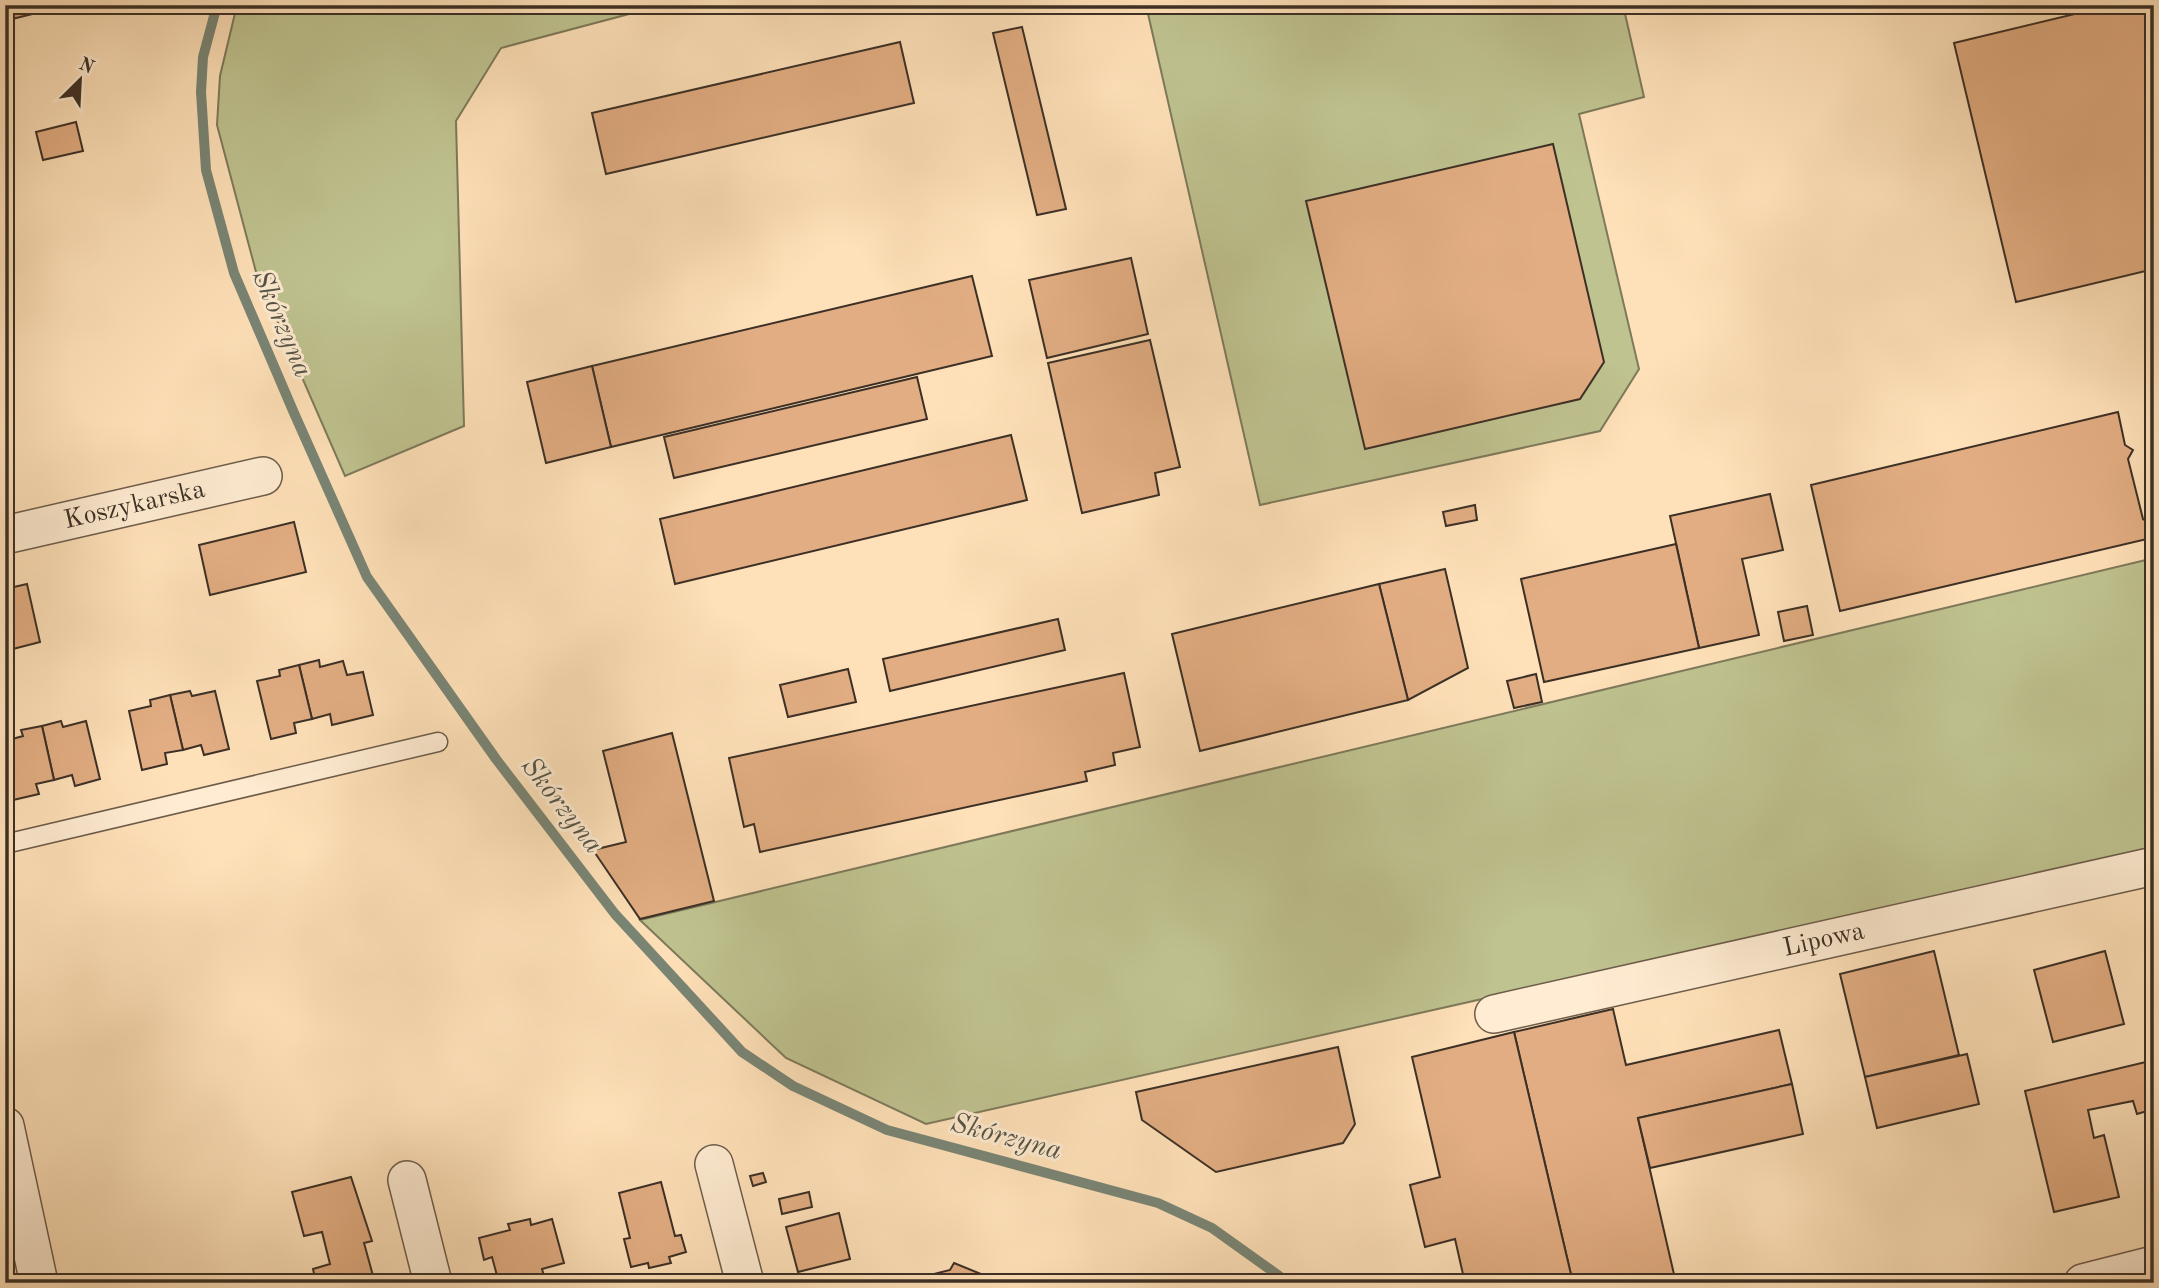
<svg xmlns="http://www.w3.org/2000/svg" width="2159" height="1288" font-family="'Old Standard TT',serif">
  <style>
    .green { fill: #bfc390; stroke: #7e7a5b; stroke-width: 2 }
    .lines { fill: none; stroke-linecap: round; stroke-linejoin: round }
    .stream { stroke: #798575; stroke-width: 10 }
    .building { fill: #e2ad82; stroke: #3c3026; stroke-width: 2 }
    .service-casing { stroke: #6d5c4b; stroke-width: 21 }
    .minor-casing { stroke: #6d5c4b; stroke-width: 40 }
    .service { stroke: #ffecd2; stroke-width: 18 }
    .minor { stroke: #ffecd2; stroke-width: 37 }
    .labels { text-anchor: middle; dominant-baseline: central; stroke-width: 6; stroke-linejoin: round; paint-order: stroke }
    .street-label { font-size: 26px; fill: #3c3026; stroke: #ffecd2 }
    .water-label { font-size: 28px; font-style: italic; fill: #555447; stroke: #ffecd2 }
  </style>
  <rect width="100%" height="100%" fill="#ffe1b9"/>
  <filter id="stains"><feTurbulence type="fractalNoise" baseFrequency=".00286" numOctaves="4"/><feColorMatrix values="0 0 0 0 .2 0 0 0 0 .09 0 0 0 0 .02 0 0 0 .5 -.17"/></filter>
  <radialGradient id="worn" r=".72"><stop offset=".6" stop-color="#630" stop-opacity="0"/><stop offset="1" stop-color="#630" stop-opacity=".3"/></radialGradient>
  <g class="green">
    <path d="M237 5H663L501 48 456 121 464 426 345 476 256 272 217 125 220 76Z"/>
    <path d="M1146 5H1623L1644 97 1579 114 1639 369 1600 431 1260 505Z"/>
    <path d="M2154 558V848L926 1124 786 1058 640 920Z"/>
  </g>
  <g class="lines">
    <path class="stream" d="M217 5 203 57 201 92 206 170 234 273 294 413 367 577 496 759 615 914 742 1052 793 1086 887 1130 1158 1203 1212 1228 1289 1283"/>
  </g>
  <g class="building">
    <path d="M9 5H52L53 9 12 19Z"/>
    <path d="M2112 5H2154V269L2016 302 1954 43Z"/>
    <path d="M1022 27 1066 209 1037 215 993 33Z"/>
    <path d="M900 42 914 103 606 174 592 113Z"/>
    <path d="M76 122 83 151 43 160 36 132Z"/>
    <path d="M1553 144 1604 362 1580 399 1365 449 1306 201Z"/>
    <path d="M1131 258 1148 334 1047 358 1029 280Z"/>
    <path d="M972 276 992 356 611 447 592 366Z"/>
    <path d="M1150 340 1180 467 1155 473 1159 495 1082 513 1048 363Z"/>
    <path d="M592 366 611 447 546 463 527 382Z"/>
    <path d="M917 377 927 419 674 478 664 437Z"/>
    <path d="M2118 412 2125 445 2133 450 2128 459 2143 519 2151 524 2146 533 2147 539 1840 611 1811 485Z"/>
    <path d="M1011 435 1027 500 675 584 660 519Z"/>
    <path d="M1770 494 1783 550 1742 559 1759 635 1699 648 1670 516Z"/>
    <path d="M1475 505 1477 520 1446 526 1443 512Z"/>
    <path d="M294 522 306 572 210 595 199 545Z"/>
    <path d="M1676 544 1699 648 1544 682 1521 579Z"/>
    <path d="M1445 569 1468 668 1408 700 1379 584Z"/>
    <path d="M27 584 40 642 9 650 5 634V589Z"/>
    <path d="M1379 584 1408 700 1200 751 1172 634Z"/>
    <path d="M1807 606 1813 635 1784 641 1778 612Z"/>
    <path d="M1058 619 1065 650 890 691 883 659Z"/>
    <path d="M319 660 320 667 343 661 347 675 363 672 373 715 332 725 330 714 312 719 299 665Z"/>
    <path d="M299 665 312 719 294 723 296 733 271 739 257 681 280 676 279 670Z"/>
    <path d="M848 669 856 702 788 717 780 685Z"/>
    <path d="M1124 673 1140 747 1113 753 1115 765 1085 772 1087 781 760 852 754 824 744 827 729 758Z"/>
    <path d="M1536 674 1542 702 1514 708 1507 681Z"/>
    <path d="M190 691 192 696 215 691 229 749 204 755 201 745 183 750 170 695Z"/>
    <path d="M170 695 183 750 165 753 167 764 142 770 129 711 151 706 150 700Z"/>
    <path d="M61 721 63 727 86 721 100 779 75 786 72 775 54 780 42 726Z"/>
    <path d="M42 726 54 780 36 784 39 794 13 800 5 766V741L23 736 21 730Z"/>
    <path d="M672 733 714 901 640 919 593 850 626 842 603 751Z"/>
    <path d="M1934 951 1959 1055 1865 1077 1840 974Z"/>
    <path d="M2105 951 2124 1024 2053 1042 2034 970Z"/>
    <path d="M1613 1009 1626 1065 1779 1030 1792 1084 1638 1118 1676 1283H1573L1514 1032Z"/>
    <path d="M1514 1032 1573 1283H1465L1455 1239 1425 1247 1410 1185 1440 1177 1412 1057Z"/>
    <path d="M1338 1047 1355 1124 1343 1143 1216 1172 1142 1120 1136 1092Z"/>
    <path d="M1967 1054 1979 1104 1877 1128 1865 1077Z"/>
    <path d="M2154 1060V1109L2137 1114 2133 1101 2088 1110 2094 1138 2104 1135 2119 1197 2054 1212 2025 1091Z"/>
    <path d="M1792 1084 1803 1134 1650 1168 1638 1118Z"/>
    <path d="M763 1173 766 1182 753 1186 750 1176Z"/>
    <path d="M351 1177 372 1241 364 1243 375 1283H316L313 1269 330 1264 322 1232 304 1236 292 1192Z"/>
    <path d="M661 1182 675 1236 681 1235 686 1252 669 1257 671 1263 649 1268 648 1263 631 1267 624 1239 630 1238 619 1193Z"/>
    <path d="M809 1192 812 1207 782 1214 779 1199Z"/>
    <path d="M839 1213 850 1259 798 1272 786 1227Z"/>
    <path d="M530 1219 531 1225 552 1219 564 1263 542 1269 546 1283H499L492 1257 484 1260 479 1238 510 1230 508 1224Z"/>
    <path d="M954 1263 998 1281V1283H932L930 1275 950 1270Z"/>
    <path d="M1195 1275 1197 1283H1164Z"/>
  </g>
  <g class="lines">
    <defs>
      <path id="service" d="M5 844 438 742"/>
      <g id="minor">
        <path id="s1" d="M5 535 263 476"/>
        <path id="s2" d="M1494 1014 2154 866"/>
        <path d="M5 1126 39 1283"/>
        <path d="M714 1164 745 1283"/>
        <path d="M407 1180 433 1283"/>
        <path d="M2083 1283 2154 1265"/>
      </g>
    </defs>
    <use href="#service" class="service-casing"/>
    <use href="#minor" class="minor-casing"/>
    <use href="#service" class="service"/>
    <use href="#minor" class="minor"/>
  </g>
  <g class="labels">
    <g class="street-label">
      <text stroke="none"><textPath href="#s1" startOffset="133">Koszykarska</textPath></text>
      <text stroke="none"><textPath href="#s2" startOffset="338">Lipowa</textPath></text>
    </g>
    <g class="water-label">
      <text transform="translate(281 324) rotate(67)">Skórzyna</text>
      <text transform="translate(561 806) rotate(52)">Skórzyna</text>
      <text transform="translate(1006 1138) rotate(15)">Skórzyna</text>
    </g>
  </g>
  <rect width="2159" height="1288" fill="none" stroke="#ffe1b9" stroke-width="28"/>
  <rect x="7" y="7" width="2145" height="1274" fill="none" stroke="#3c3026" stroke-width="3.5"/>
  <rect x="14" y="14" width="2131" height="1260" fill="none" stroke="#3c3026" stroke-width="2"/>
  <g transform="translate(80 80) rotate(24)" stroke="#ffecd2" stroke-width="5" paint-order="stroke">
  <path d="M0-5L12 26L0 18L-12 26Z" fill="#3c3026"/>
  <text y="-10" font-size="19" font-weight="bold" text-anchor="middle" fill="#3c3026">N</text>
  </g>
  <rect width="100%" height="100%" filter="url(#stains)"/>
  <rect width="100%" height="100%" fill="url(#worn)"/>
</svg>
